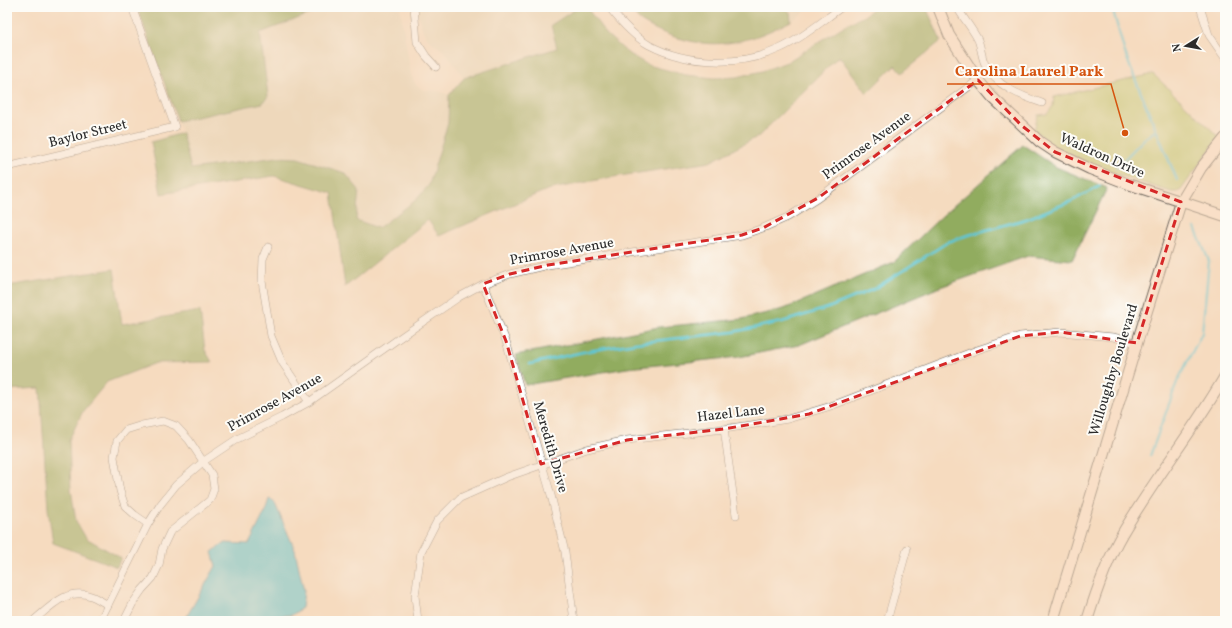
<svg xmlns="http://www.w3.org/2000/svg" width="1232" height="628" font-family="Vollkorn,serif">
  <style>
    .built { fill: #e4d6b7 }
    .green { fill: #b7c86a; stroke: #717a4a }
    .forest { fill: #91ac5e; stroke: #5e6c44 }
    .water { fill: #5cc7d6; stroke: #447980 }
    .lines { fill: none; stroke-linecap: round; stroke-linejoin: round }
    .stream { stroke: #5cc7d6; stroke-width: 2.5 }
    .street-casing { stroke: #72695f; stroke-width: 8 }
    .secondary-casing { stroke: #72695f; stroke-width: 12 }
    .street { stroke: #fff; stroke-width: 7 }
    .secondary { stroke: #fce5d0; stroke-width: 10 }
    .marked { fill: none; stroke: #d62828; stroke-width: 3; stroke-dasharray: 8 5; stroke-linejoin: round }
    .labels { text-anchor: middle; dominant-baseline: central; stroke-width: 4; stroke-linejoin: round; paint-order: stroke }
    .street-label { font-size: 14px; fill: #2b2b2b; stroke: #fdfcf7 }
    .leader { fill: none; stroke: #d5540f; stroke-width: 1.5 }
    .callout-dot { fill: #d5540f; stroke: #fdfcf7; stroke-width: 1.5 }
    .callout-label { font-size: 15px; text-anchor: middle; font-weight: bold; fill: #d5540f; stroke: #fdfcf7; stroke-width: 4; stroke-linejoin: round; paint-order: stroke }
  </style>
  <rect width="100%" height="100%" fill="#fdfcf7"/>
  <filter id="ink" filterUnits="userSpaceOnUse"><feTurbulence type="fractalNoise" baseFrequency=".025" numOctaves="2"/><feDisplacementMap in="SourceGraphic" scale="8" xChannelSelector="R" yChannelSelector="G"/><feConvolveMatrix kernelMatrix="1 2 1 2 8 2 1 2 1" color-interpolation-filters="sRGB"/></filter>
  <filter id="wash" filterUnits="userSpaceOnUse"><feTurbulence type="fractalNoise" baseFrequency=".012" numOctaves="4" result="noise"/><feDisplacementMap in="SourceGraphic" scale="16" xChannelSelector="R" yChannelSelector="G"/><feGaussianBlur stdDeviation="0.9" result="paint"/><feColorMatrix in="noise" values="0 0 0 0 0 0 0 0 0 0 0 0 0 0 0 0 0 1.4 0 .05"/><feComposite in="paint" operator="in"/></filter>
  <g filter="url(#wash)">
    <rect width="100%" height="100%" fill="#f5dbbf"/>
    <g class="built">
      <path d="M328 7H400L411 75 416 85 423 90 439 91 449 95 448 123 429 185 416 200 378 228 356 221 359 190 277 157 191 169 178 121 263 103 268 96 260 33Z"/>
      <path d="M417 7H579L551 25 558 48 464 78 446 53 429 40 423 31 418 15Z"/>
      <path d="M782 7H812L791 21 790 12Z"/>
    </g>
    <path class="green" d="M1153 74 1219 137 1181 190 1177 192H1171C1134 180 1094 168 1059 149 1050 144 1042 136 1034 130L1038 115 1047 114 1053 106 1054 97Z"/>
    <g class="forest">
      <path d="M137 7H328L260 33 268 96 263 103 178 121Z"/>
      <path d="M579 7 587 8 606 34 629 54 648 65 686 75 714 78 737 77 762 71 787 62 847 24 864 16 875 7H926L941 41 902 73 895 65 867 93 839 56 759 136 710 162 607 178 547 190 439 236 428 220 345 287 332 193 274 176 161 194 151 142 182 133 191 169 277 157 298 158 345 173 359 190 356 220 378 228 416 200 429 185 448 123 449 95 464 78 557 48 551 25Z"/>
      <path d="M627 7H782L790 12 791 21C773 30 754 39 734 42 703 48 668 38 642 22 637 19 632 12 627 7Z"/>
      <path d="M1023 145 1056 167 1107 188 1072 260 1028 256 940 287 799 345 739 357 627 368 525 385 516 355 659 327 742 319 784 309 894 262 943 215Z"/>
      <path d="M114 269 122 324 200 311 205 350 212 362 156 363 107 382 83 411 69 440 71 489 76 521 86 538 121 558 117 567 53 543 48 509 40 388 7 390V286Z"/>
    </g>
    <path class="water" d="M269 499 274 501 295 550 304 591 302 608 292 615 279 616 268 621H184L216 566 212 552 224 543 249 544 264 514Z"/>
    <g class="lines">
      <g class="stream">
        <path d="M1112 7 1124 50 1131 69 1177 180"/>
        <path d="M1116 168 1143 140 1156 130"/>
        <path d="M530 364 583 352 635 343 733 332 782 322 828 308 874 289 948 242 965 236 1026 219 1072 201 1100 186"/>
        <path d="M1150 456 1177 382 1202 333 1209 261 1195 228"/>
      </g>
    </g>
  </g>
  <g filter="url(#ink)">
    <g class="lines">
      <defs>
        <g id="street">
          <path d="M414 7 417 42 426 56 436 67"/>
          <path d="M609 7C620 21 633 36 649 45 687 65 741 67 781 48 803 38 822 21 842 7"/>
          <path d="M957 7C963 18 971 27 977 38 981 44 981 57 985 64 995 86 1021 96 1042 103"/>
          <path d="M1200 7 1209 35 1225 58"/>
          <path d="M7 167 175 127 132 7"/>
          <path d="M268 247 263 259 262 281 271 336 282 362 309 402"/>
          <path d="M483 284 506 341 551 495 565 552 574 621"/>
          <path d="M724 429 736 515"/>
          <path d="M33 621C50 607 67 587 91 596 97 598 102 602 108 605"/>
          <path d="M100 621 148 524 160 505 176 485 204 461 237 439 282 417 309 402 398 339 459 297 483 284 510 274 548 265 742 235 763 228 788 217 818 198 978 80"/>
          <path d="M124 621 133 603 142 590 153 578 159 565 162 549 170 532 210 500 214 489 212 475 189 440 176 426 163 421 142 425 126 430 117 441 114 457 120 491 125 506 135 515 148 524"/>
          <path d="M418 621 415 596 421 552 437 521 460 498 507 477 587 449 627 440 724 429 788 419 831 406 977 350 1020 336 1060 332 1113 337 1137 343"/>
          <path d="M887 621 907 549"/>
        </g>
        <g id="secondary">
          <path d="M938 7 949 35 978 80 992 97 1040 142 1055 152 1090 169 1131 185 1225 216"/>
          <path d="M1053 621 1137 343 1181 202 1201 168 1225 138"/>
          <path d="M1087 621C1096 592 1107 560 1122 534 1154 479 1194 430 1225 376"/>
        </g>
      </defs>
      <use href="#street" class="street-casing"/>
      <use href="#secondary" class="secondary-casing"/>
      <use href="#street" class="street"/>
      <use href="#secondary" class="secondary"/>
    </g>
  </g>
  <path d="M0 0H1232V628H0ZM978 80 1021 125 1055 152 1181 202 1137 343 1060 332 1020 336 809 414 724 429 627 440 541 464 506 341 483 284 510 274 548 265 742 235 763 228 818 198Z" fill="#f5dbbf" fill-opacity=".55" fill-rule="evenodd"/>
  <path class="marked" d="M978 80 1021 125 1055 152 1181 202 1137 343 1060 332 1020 336 809 414 724 429 627 440 541 464 506 341 483 284 510 274 548 265 742 235 763 228 818 198Z"/>
  <g class="labels">
    <g class="street-label">
      <text transform="translate(88 134) rotate(-14)">Baylor Street</text>
      <text transform="translate(867 146) rotate(-36)">Primrose Avenue</text>
      <text transform="translate(1102 156) rotate(24)">Waldron Drive</text>
      <text transform="translate(562 252) rotate(-10)">Primrose Avenue</text>
      <text transform="translate(1114 370) rotate(-73)">Willoughby Boulevard</text>
      <text transform="translate(275 403) rotate(-29)">Primrose Avenue</text>
      <text transform="translate(731 414) rotate(-7)">Hazel Lane</text>
      <text transform="translate(550 447) rotate(74)">Meredith Drive</text>
    </g>
  </g>
  <path class="leader" d="M1125 133L1111 84H947"/>
  <circle class="callout-dot" cx="1125" cy="133" r="4"/>
  <g class="callout-label">
    <text x="1029" y="76">Carolina Laurel Park</text>
  </g>
  <rect width="1232" height="628" fill="none" stroke="#fdfcf7" stroke-width="24"/>
  <g transform="translate(1186 46) rotate(259)" stroke="#fdfcf7" stroke-width="3" paint-order="stroke">
  <path d="M0-3L7 15L0 10L-7 15Z" fill="#2b2b2b"/>
  <text y="-6" font-size="11" font-weight="bold" text-anchor="middle" fill="#2b2b2b">N</text>
  </g>
</svg>
